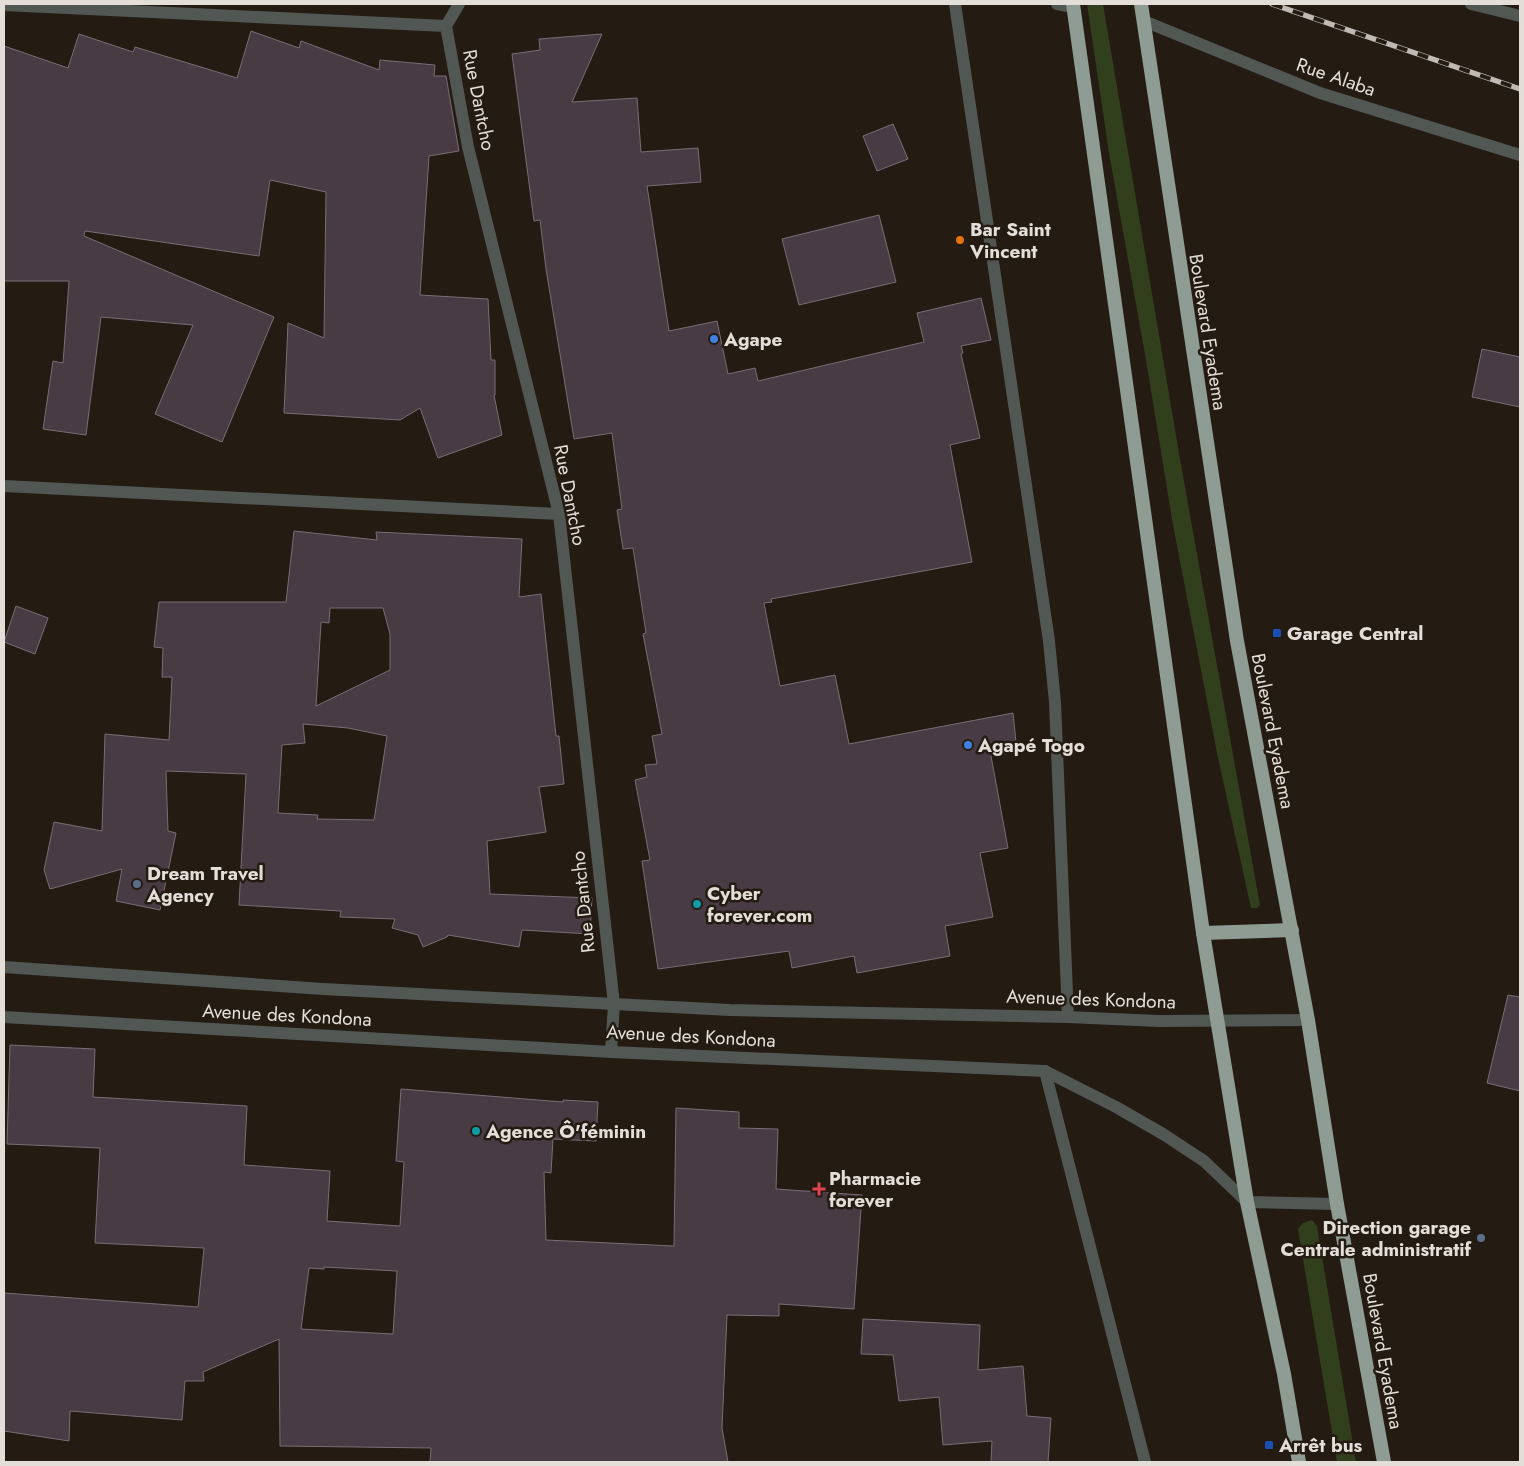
<svg xmlns="http://www.w3.org/2000/svg" width="1524" height="1466" font-family="Jost,sans-serif">
  <style>
    .green { fill: #323f1d }
    .building { fill: #483b43; stroke: #7b6d75; fill-rule: evenodd }
    .lines { fill: none; stroke-linecap: round; stroke-linejoin: round }
    .minor { stroke: #515753; stroke-width: 12 }
    .tertiary { stroke: #515753; stroke-width: 12 }
    .trunk { stroke: #8e9c93; stroke-width: 14 }
    .rail-casing { stroke: #c1bab4; stroke-width: 5.5 }
    .rail { stroke: #241b12; stroke-width: 4; stroke-dasharray: 11; stroke-linecap: butt }
    .food-dot { fill: #e8710a; stroke: #241b12; stroke-width: 2 }
    .shop-dot { fill: #3f7fe0; stroke: #241b12; stroke-width: 2 }
    .transit-dot { fill: #1a4fb4; stroke: #241b12; stroke-width: 2 }
    .service-dot { fill: #5c6f8a; stroke: #241b12; stroke-width: 2 }
    .culture-dot { fill: #0f9aa8; stroke: #241b12; stroke-width: 2 }
    .health-dot { fill: #e0444e; stroke: #241b12; stroke-width: 2 }
    .labels { text-anchor: middle; dominant-baseline: central; stroke-width: 5; stroke-linejoin: round; paint-order: stroke }
    .street-label { font-size: 19px; fill: #e4ded8; stroke: #241b12 }
    .poi-label { font-size: 19px; font-weight: bold; fill: #e4ded8; stroke: #241b12; text-anchor: start }
  </style>
  <rect width="100%" height="100%" fill="#241b12"/>
  <g class="green">
    <path d="M1087 4H1103L1180 459 1260 905 1257 908H1251L1217 753 1173 525 1146 360 1109 153Z"/>
    <path d="M1312 1220 1317 1226 1356 1462H1337L1298 1229 1303 1223Z"/>
  </g>
  <g class="building">
    <path d="M251 31 299 48 301 41 379 70 380 60 435 65 434 76H446L459 151 429 156 420 295 488 299 491 360H495V395H494L502 435 438 458 420 408 400 420 284 413 288 323 324 338 326 192 270 180 259 256 85 231 84 236 274 317 222 442 155 414 193 325 101 317 86 435 43 429 53 361 63 363 69 281H4V46L68 68 79 34 133 52 135 47 237 78Z"/>
    <path d="M602 34 572 102 637 98 641 152 698 148 701 182 647 186 669 331 717 321 728 374 755 368 758 381 924 342 917 313 981 298 991 340 961 346 963 353 961 354 980 438 950 445 972 562 771 599 772 602 764 603 780 686 835 675 849 744 1013 713 1017 752 991 756 1008 848 980 853 993 917 945 926 950 956 857 973 854 956 792 968 789 951 658 969 642 861 650 860 635 780 647 777 645 765 657 764 652 736 662 734 643 634 646 633 633 548 623 549 617 510 622 509 612 433 574 439 546 269 540 220 534 221 512 54 540 50 539 39Z"/>
    <path d="M893 124 908 159 877 171 863 136Z"/>
    <path d="M879 215 896 282 799 305 782 239Z"/>
    <path d="M1482 349 1520 357V407L1472 397Z"/>
    <path d="M294 531 377 540 376 532 522 539 519 597 541 594 556 736H559L564 784 539 787 546 832 487 841 490 894 592 898 590 934 522 930 519 947 448 935 447 937 423 947 418 935 392 928 395 919 340 917 341 911 239 905 246 774 166 771 168 831 176 833 160 910 116 901 122 869 50 889 44 870 54 822 102 831 105 734 169 740 172 677H162L163 648 154 647 159 602H286ZM330 608H383L390 634V670L316 706 321 622 329 623ZM303 724 348 728 387 736 374 820 317 819 318 815 278 813 282 745 305 743Z"/>
    <path d="M16 606 48 618 35 654 4 642Z"/>
    <path d="M1508 995 1520 997V1091L1487 1083Z"/>
    <path d="M10 1045 95 1049 93 1097 247 1106 244 1165 330 1171 327 1221 400 1226 404 1162 396 1161 401 1089 563 1102V1100L598 1102 596 1141 553 1139 551 1173 544 1172 546 1240 674 1246 676 1108 739 1112V1128L778 1129 776 1189 862 1195 854 1309 779 1304V1316L727 1315 722 1428 728 1462H430L431 1448 280 1446 279 1339 203 1372 204 1381H185L182 1420 70 1411 69 1441 4 1431V1293L198 1307 204 1248 95 1243 100 1148 7 1144ZM324 1267 397 1271 393 1334 301 1329 309 1268 324 1269Z"/>
    <path d="M863 1319 980 1325 978 1370 1023 1366 1027 1416 1051 1418 1048 1462H991L992 1441 943 1445 939 1397 899 1401 893 1355 861 1354Z"/>
  </g>
  <g class="lines">
    <g class="minor">
      <path d="M459 4 446 26 468 147 559 514 614 1004 611 1052"/>
      <path d="M955 4 1049 641 1055 702 1068 1017"/>
      <path d="M1057 4 1073 7"/>
      <path d="M1471 4 1520 16"/>
      <path d="M4 5 446 26"/>
      <path d="M1144 21 1320 93 1520 155"/>
      <path d="M4 486 559 514"/>
      <path d="M1045 1071 1145 1462"/>
    </g>
    <g class="tertiary">
      <path d="M4 967 323 989 730 1010 1068 1017 1158 1021 1308 1020"/>
      <path d="M4 1017 611 1052 1045 1071 1116 1107 1163 1134 1204 1161 1247 1202 1337 1204"/>
    </g>
    <g class="trunk">
      <path d="M1073 4 1203 933 1247 1202 1284 1374 1299 1462"/>
      <path d="M1141 4 1237 641 1308 1020 1337 1204 1384 1462"/>
      <path d="M1203 933 1292 930"/>
    </g>
    <defs>
      <path id="rail" d="M1272 4 1520 89"/>
    </defs>
    <use href="#rail" class="rail-casing"/>
    <use href="#rail" class="rail"/>
  </g>
  <circle class="food-dot" cx="960" cy="240" r="5"/>
  <g class="shop-dot">
    <circle cx="714" cy="339" r="5"/>
    <circle cx="968" cy="745" r="5"/>
  </g>
  <g class="transit-dot">
    <rect x="1272" y="628" width="10" height="10" rx="2.5"/>
    <rect x="1264" y="1440" width="10" height="10" rx="2.5"/>
  </g>
  <g class="service-dot">
    <circle cx="137" cy="884" r="5"/>
    <circle cx="1481" cy="1238" r="5"/>
  </g>
  <g class="culture-dot">
    <circle cx="697" cy="904" r="5"/>
    <circle cx="476" cy="1131" r="5"/>
  </g>
  <path class="health-dot" d="M816.5 1181.5h5v5h5v5h-5v5h-5v-5h-5v-5h5z"/>
  <g class="labels">
    <g class="street-label">
      <text transform="translate(1336 77) rotate(19)">Rue Alaba</text>
      <text transform="translate(479 100) rotate(79)">Rue Dantcho</text>
      <text transform="translate(1208 332) rotate(81)">Boulevard Eyadema</text>
      <text transform="translate(570 495) rotate(79)">Rue Dantcho</text>
      <text transform="translate(1273 731) rotate(79)">Boulevard Eyadema</text>
      <text transform="translate(583 902) rotate(-96)">Rue Dantcho</text>
      <text transform="translate(1091 999) rotate(2)">Avenue des Kondona</text>
      <text transform="translate(287 1015) rotate(3)">Avenue des Kondona</text>
      <text transform="translate(691 1036) rotate(3)">Avenue des Kondona</text>
      <text transform="translate(1383 1351) rotate(80)">Boulevard Eyadema</text>
    </g>
    <g class="poi-label">
      <text x="970" y="229">Bar Saint<tspan x="970" dy="22">Vincent</tspan></text>
      <text x="724" y="339">Agape</text>
      <text x="1287" y="633">Garage Central</text>
      <text x="978" y="745">Agapé Togo</text>
      <text x="147" y="873">Dream Travel<tspan x="147" dy="22">Agency</tspan></text>
      <text x="707" y="893">Cyber<tspan x="707" dy="22">forever.com</tspan></text>
      <text x="486" y="1131">Agence Ô'féminin</text>
      <text x="829" y="1178">Pharmacie<tspan x="829" dy="22">forever</tspan></text>
      <text x="1471" y="1227" text-anchor="end">Direction garage<tspan x="1471" dy="22">Centrale administratif</tspan></text>
      <text x="1279" y="1445">Arrêt bus</text>
    </g>
  </g>
  <rect width="1524" height="1466" fill="none" stroke="#e4ded8" stroke-width="10"/>
</svg>
